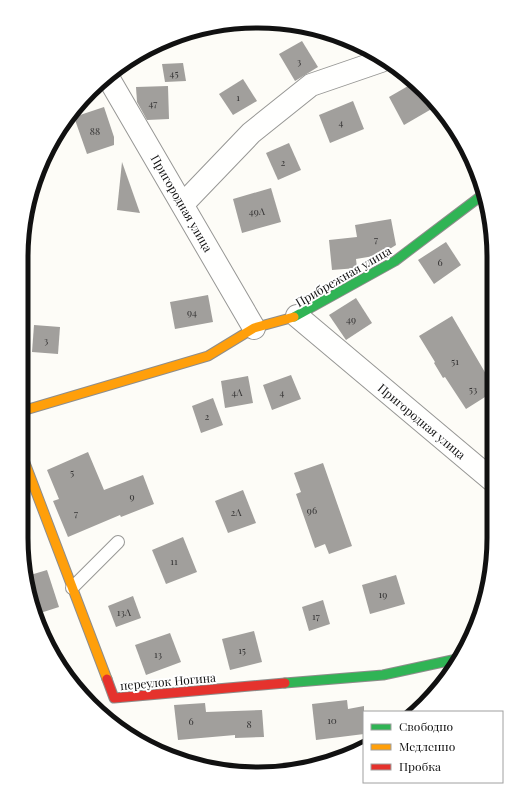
<svg xmlns="http://www.w3.org/2000/svg" width="515" height="795" font-family="'Playfair Display',serif">
  <style>
    .building { fill: #a19f9c }
    .lines { fill: none; stroke-linecap: round; stroke-linejoin: round }
    .lane-casing { stroke: #979795; stroke-width: 14 }
    .street-casing { stroke: #979795; stroke-width: 24 }
    .fast-casing { stroke: #8e8d8b; stroke-width: 11 }
    .slow-casing { stroke: #8e8d8b; stroke-width: 11 }
    .jam-casing { stroke: #8e8d8b; stroke-width: 11 }
    .lane { stroke: #fffffe; stroke-width: 12 }
    .street { stroke: #fffffe; stroke-width: 22 }
    .fast { stroke: #30b455; stroke-width: 9 }
    .slow { stroke: #ff9f0a; stroke-width: 9 }
    .jam { stroke: #e5322d; stroke-width: 9 }
    .labels { text-anchor: middle; dominant-baseline: central; stroke-width: 4; stroke-linejoin: round; paint-order: stroke }
    .number-label { font-size: 10px; fill: #353434 }
    .street-label { font-size: 12px; fill: #111; stroke: #fff }
    .rim { fill: none; stroke: #111; stroke-width: 5 }
  </style>
  <rect width="100%" height="100%" fill="#fdfcf7"/>
  <g class="building">
    <path d="M302 41 318 67 295 81 279 54Z"/>
    <path d="M183 63 186 81 165 82 162 64Z"/>
    <path d="M243 79 257 101 233 115 219 94Z"/>
    <path d="M415 82 435 107 404 125 389 97Z"/>
    <path d="M168 86 169 119 147 120 137 102 136 87Z"/>
    <path d="M353 101 364 129 330 143 319 115Z"/>
    <path d="M104 107 114 137V145L87 154 74 117Z"/>
    <path d="M289 143 301 170 278 180 266 153Z"/>
    <path d="M122 162 140 213 117 210Z"/>
    <path d="M271 188 281 222 242 233 233 199Z"/>
    <path d="M391 219 396 245 380 255 356 259 357 268 332 270 329 240 357 237 355 225Z"/>
    <path d="M446 242 461 265 434 284 418 260Z"/>
    <path d="M208 295 213 322 175 329 170 302Z"/>
    <path d="M356 298 372 323 346 340 329 315Z"/>
    <path d="M452 316 493 386V392L466 409 445 377 443 378 434 363 435 362 419 336Z"/>
    <path d="M34 325 60 327 58 354 32 352Z"/>
    <path d="M291 375 301 399 272 410 263 385Z"/>
    <path d="M248 376 253 403 225 408 221 381Z"/>
    <path d="M213 398 223 425 201 433 192 406Z"/>
    <path d="M88 452 104 490 143 475 154 504 121 517 120 515 68 537 53 501 59 499 47 470Z"/>
    <path d="M323 463 352 546 329 554 325 544 315 548 296 494 301 492 294 473Z"/>
    <path d="M243 490 256 523 228 533 215 501Z"/>
    <path d="M183 537 197 572 166 584 152 550Z"/>
    <path d="M47 570 59 607 34 615 27 576Z"/>
    <path d="M396 575 405 604 370 614 362 585Z"/>
    <path d="M133 596 141 618 116 627 108 606Z"/>
    <path d="M323 600 330 624 309 631 302 607Z"/>
    <path d="M254 631 262 662 230 670 222 639Z"/>
    <path d="M170 633 181 662 146 675 135 645Z"/>
    <path d="M347 700 348 709 364 706V734L316 740 312 704Z"/>
    <path d="M205 703 206 712 262 710 264 737 235 738V735L178 740 174 705Z"/>
  </g>
  <g class="lines">
    <defs>
      <path id="lane" d="M72 588 118 542"/>
      <g id="street">
        <path d="M109 79 254 328"/>
        <path d="M183 204 251 133 311 85 381 61"/>
        <path d="M297 316 492 480"/>
      </g>
      <g id="fast">
        <path d="M294 317 395 261 481 196"/>
        <path d="M285 683 383 675 457 659"/>
      </g>
      <g id="slow">
        <path d="M22 411 208 356 254 328 294 317"/>
        <path d="M22 455 107 679"/>
      </g>
      <path id="jam" d="M107 679 114 698 285 683"/>
    </defs>
    <use href="#lane" class="lane-casing"/>
    <use href="#street" class="street-casing"/>
    <use href="#fast" class="fast-casing"/>
    <use href="#slow" class="slow-casing"/>
    <use href="#jam" class="jam-casing"/>
    <use href="#lane" class="lane"/>
    <use href="#street" class="street"/>
    <use href="#fast" class="fast"/>
    <use href="#slow" class="slow"/>
    <use href="#jam" class="jam"/>
  </g>
  <g class="labels">
    <g class="number-label">
      <text x="299" y="61">3</text>
      <text x="174" y="73">45</text>
      <text x="238" y="97">1</text>
      <text x="153" y="103">47</text>
      <text x="341" y="122">4</text>
      <text x="95" y="131">88</text>
      <text x="283" y="162">2</text>
      <text x="257" y="211">49А</text>
      <text x="376" y="239">7</text>
      <text x="440" y="262">6</text>
      <text x="192" y="312">94</text>
      <text x="351" y="319">49</text>
      <text x="46" y="340">3</text>
      <text x="455" y="361">51</text>
      <text x="473" y="389">53</text>
      <text x="237" y="392">4А</text>
      <text x="282" y="392">4</text>
      <text x="207" y="416">2</text>
      <text x="72" y="472">5</text>
      <text x="132" y="496">9</text>
      <text x="312" y="510">96</text>
      <text x="236" y="512">2А</text>
      <text x="76" y="513">7</text>
      <text x="174" y="561">11</text>
      <text x="383" y="594">19</text>
      <text x="124" y="612">13А</text>
      <text x="316" y="616">17</text>
      <text x="242" y="650">15</text>
      <text x="158" y="654">13</text>
      <text x="332" y="720">10</text>
      <text x="191" y="721">6</text>
      <text x="249" y="724">8</text>
    </g>
    <g class="street-label">
      <text transform="translate(182 203) rotate(60)">Пригородная улица</text>
      <text transform="translate(343 276) rotate(-30)">Прибрежная улица</text>
      <text transform="translate(422 421) rotate(40)">Пригородная улица</text>
      <text transform="translate(168 681) rotate(-5)">переулок Ногина</text>
    </g>
  </g>
  <path d="M0 0H515V795H0ZM257 28H258A229 229 0 0 1 487 257V538A229 229 0 0 1 258 767H257A229 229 0 0 1 28 538V257A229 229 0 0 1 257 28Z" fill="#fff" fill-rule="evenodd"/>
  <path class="rim" d="M257 28H258A229 229 0 0 1 487 257V538A229 229 0 0 1 258 767H257A229 229 0 0 1 28 538V257A229 229 0 0 1 257 28Z"/>
  <rect x="363" y="711" width="140" height="72" fill="#ffffff" stroke="#a0a0a0"/>
  <rect x="371" y="724" width="20" height="6" fill="#30b455" stroke="#a0a0a0"/>
  <text x="399" y="731" font-size="12" fill="#111111">Свободно</text>
  <rect x="371" y="744" width="20" height="6" fill="#ff9f0a" stroke="#a0a0a0"/>
  <text x="399" y="751" font-size="12" fill="#111111">Медленно</text>
  <rect x="371" y="764" width="20" height="6" fill="#e5322d" stroke="#a0a0a0"/>
  <text x="399" y="771" font-size="12" fill="#111111">Пробка</text>
</svg>
